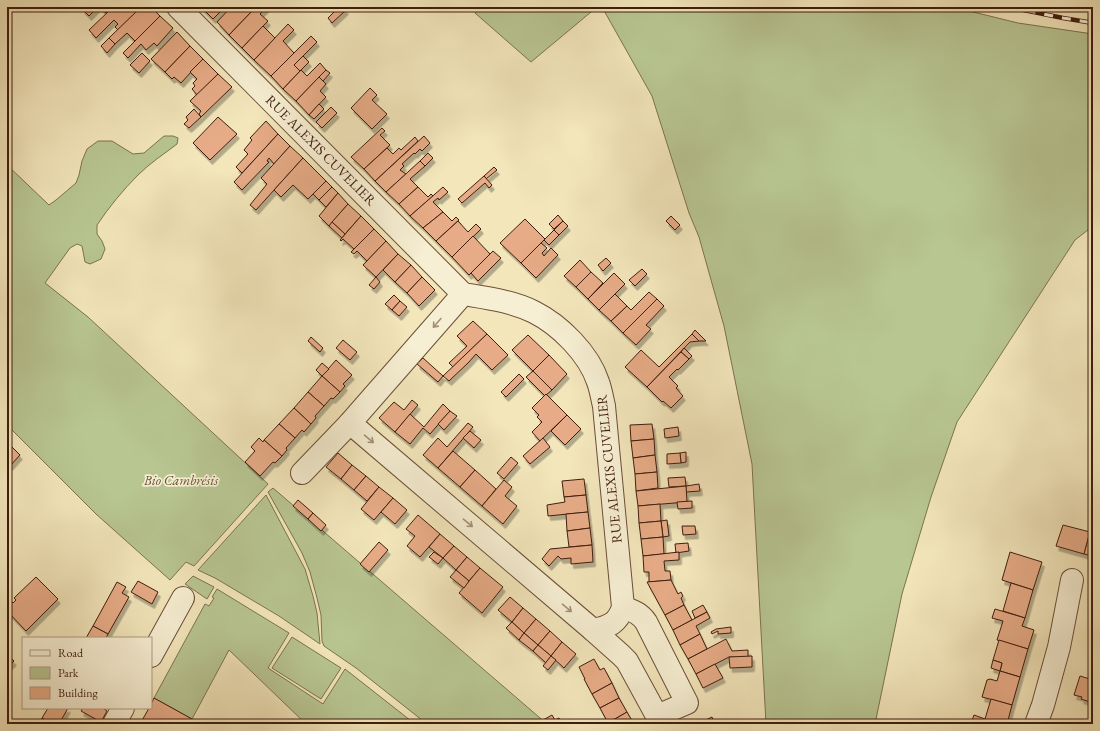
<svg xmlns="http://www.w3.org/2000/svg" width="1100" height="731" font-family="'EB Garamond',serif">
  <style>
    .green { fill: #b8c692; stroke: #7c7250 }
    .building { fill: #e7ac87; stroke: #3f1d0d; filter: url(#shadow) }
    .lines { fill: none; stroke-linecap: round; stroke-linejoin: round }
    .minor-casing { stroke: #6c4f38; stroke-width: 24 }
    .minor { stroke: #f7efd3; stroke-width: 22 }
    .rail-casing { stroke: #3f1d0d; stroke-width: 4.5 }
    .rail { stroke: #f7efd3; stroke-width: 3; stroke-dasharray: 9; stroke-linecap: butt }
    .oneway { stroke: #a4907a }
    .labels { text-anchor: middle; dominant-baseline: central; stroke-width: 3.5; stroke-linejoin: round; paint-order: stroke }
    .street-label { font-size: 14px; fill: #3f1d0d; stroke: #f7efd3 }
    .park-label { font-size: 14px; font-style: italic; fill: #635035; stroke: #f7efd3 }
  </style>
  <defs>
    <filter id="shadow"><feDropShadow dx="2.5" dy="4.5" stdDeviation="0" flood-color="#0004"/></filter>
  </defs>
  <rect width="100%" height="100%" fill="#f3e6bb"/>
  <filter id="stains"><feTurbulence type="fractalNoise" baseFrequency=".005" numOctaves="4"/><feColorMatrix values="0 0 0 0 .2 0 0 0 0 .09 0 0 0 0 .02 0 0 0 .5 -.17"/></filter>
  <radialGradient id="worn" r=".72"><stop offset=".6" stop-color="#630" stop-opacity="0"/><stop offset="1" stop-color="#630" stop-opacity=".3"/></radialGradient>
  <g class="green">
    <path d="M480 7H597L531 62 475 13Z"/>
    <path d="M602 7H953L1018 23 1093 34V226L1075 240 957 422 931 497 902 594 875 724H766L752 464 724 326 699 237 689 213 652 96Z"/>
    <path d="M164 136H173L178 138 177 144C164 154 150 163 138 175 123 190 109 207 97 225V234L102 241 105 249 101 259 90 264 85 262 82 246 77 244 70 248 45 283 88 317 268 484 194 566 186 562 170 580 96 514 7 425V165L49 205 56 200 76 183 79 175 82 161 87 149 98 141H112L133 154 144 153Z"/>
    <path d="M273 488 547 724H427L356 668 324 646 322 641 321 615 317 598 310 572 302 553 268 492Z"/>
    <path d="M266 495 305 569 313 596 317 613 320 644 279 616 215 578 198 570Z"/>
    <path d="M193 576 214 587 207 599 185 584Z"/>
    <path d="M217 589 289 633 268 668 323 704 345 669 415 724H306L229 650 192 719 154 698 205 604 209 606 214 598 212 597Z"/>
    <path d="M292 637 341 668 321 699 272 668Z"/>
  </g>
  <g class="building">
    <path d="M84 7H98L89 16 82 9Z"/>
    <path d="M100 7H113L106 13Z"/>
    <path d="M120 7H141L118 30 115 27 118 24 114 20 96 38 89 30 111 9 114 12Z"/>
    <path d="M141 7H151L160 16 135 41 127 33 115 44 109 38Z"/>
    <path d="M201 7H225L213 19Z"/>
    <path d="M231 7H252L254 9 229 35 217 22Z"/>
    <path d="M256 7H267L260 14 268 21 242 48 229 35Z"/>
    <path d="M339 7H343L346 10 332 23 328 18Z"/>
    <path d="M160 16 173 28 157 46 154 43 146 50 141 44 128 58 123 53Z"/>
    <path d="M288 24 294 30 283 41 294 53 271 76 254 60Z"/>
    <path d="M263 26 275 38 254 60 242 48Z"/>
    <path d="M177 32 190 46 165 72 151 59Z"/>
    <path d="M311 36 317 42 294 65 300 71 283 89 271 76Z"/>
    <path d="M109 38 115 44 107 53 101 46Z"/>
    <path d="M190 46 203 59 181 83 174 77 172 79 165 72Z"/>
    <path d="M142 53 150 61 139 73 130 65Z"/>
    <path d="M303 56 309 62 300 71 294 65Z"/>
    <path d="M203 59 218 74 197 95 192 89 195 86 193 83 197 79 190 72Z"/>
    <path d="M320 63 326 70 296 101 283 89 301 70 307 76Z"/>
    <path d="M326 70 330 73 323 81 319 77Z"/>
    <path d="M218 74 232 87 201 117 199 114 201 111 190 101Z"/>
    <path d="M319 77 326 84 320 91 326 97 309 115 296 101Z"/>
    <path d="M370 88 377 95 372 100 387 114 372 129 351 108Z"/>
    <path d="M319 104 324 109 314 119 309 115Z"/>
    <path d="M331 107 337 113 322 128 316 122Z"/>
    <path d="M194 109 201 117 189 128 184 124 188 120 186 117Z"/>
    <path d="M218 117 237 134 210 160 193 143Z"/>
    <path d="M266 121 278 134 242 173 236 167 248 154 244 150 252 140 250 138Z"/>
    <path d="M382 128 385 131 380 135 390 145 364 169 351 157Z"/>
    <path d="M278 134 290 146 274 164 269 158 267 161 269 162 242 190 234 182Z"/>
    <path d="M424 136 430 143 422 151 420 149 415 154 414 153 402 164 404 166 400 170 406 174 386 192 375 181Z"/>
    <path d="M415 137 418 141 375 181 364 169 387 148 393 154 399 148 401 150Z"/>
    <path d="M290 146 303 158 256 210 250 205 267 184 261 178Z"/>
    <path d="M428 153 433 158 425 166 420 161Z"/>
    <path d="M303 158 326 181 308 199 293 185 281 197 274 190Z"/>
    <path d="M420 161 425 166 410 179 418 187 399 204 386 192Z"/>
    <path d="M494 167 497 170 486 179 484 176Z"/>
    <path d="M484 176 492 185 489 188 485 183 462 203 458 199Z"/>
    <path d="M326 181 332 187 319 200 313 194Z"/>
    <path d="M332 187 338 193 326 207 319 200Z"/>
    <path d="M418 187 428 197 431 194 433 196 410 216 399 204Z"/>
    <path d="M443 187 448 192 439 200 438 198 433 202 443 212 423 228 410 216Z"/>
    <path d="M338 193 348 204 329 226 319 216Z"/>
    <path d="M348 204 361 216 345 234 332 222Z"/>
    <path d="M443 212 452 221 456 217 459 220 436 241 423 228Z"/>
    <path d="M558 215 563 221 554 229 549 224Z"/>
    <path d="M361 216 374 229 354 249 343 239 341 241 340 240Z"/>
    <path d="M671 216 680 225 675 230 666 221Z"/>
    <path d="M525 219 545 239 521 263 500 243Z"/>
    <path d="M458 221 468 232 476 224 481 229 452 257 436 241Z"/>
    <path d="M563 221 568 226 559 235 554 230Z"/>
    <path d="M332 222 345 234 342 238 329 226Z"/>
    <path d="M374 229 386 241 367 261 357 251 354 254 351 252Z"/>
    <path d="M554 230 559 235 549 245 544 240Z"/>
    <path d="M473 236 490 254 469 275 452 257Z"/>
    <path d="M386 241 398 254 376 277 363 265Z"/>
    <path d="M541 243 547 248 542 253 544 256 551 248 558 255 536 278 521 263Z"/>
    <path d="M493 251 501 258 478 281 471 273Z"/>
    <path d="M398 254 411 265 395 282 383 270Z"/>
    <path d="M606 258 611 263 603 271 598 265Z"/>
    <path d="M580 260 591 272 576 287 564 276Z"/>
    <path d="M411 265 422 277 407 293 395 282Z"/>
    <path d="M642 269 647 274 635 286 629 280Z"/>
    <path d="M591 272 603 283 588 299 576 287Z"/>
    <path d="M614 273 625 284 599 310 588 299Z"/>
    <path d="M376 277 380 282 374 289 369 285Z"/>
    <path d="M422 277 435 290 419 306 407 293Z"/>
    <path d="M649 292 657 299 623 333 611 321 627 306 631 310Z"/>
    <path d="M615 294 627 306 611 321 599 310Z"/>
    <path d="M394 295 400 301 392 310 385 304Z"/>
    <path d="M657 299 664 306 646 325 651 329 636 345 623 333Z"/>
    <path d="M400 301 407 307 399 316 392 310Z"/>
    <path d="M473 321 487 334 453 367 449 363 467 346 457 336Z"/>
    <path d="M695 330 706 341H699L692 334Z"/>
    <path d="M487 334 508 355 492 370 476 354 469 362 449 381 443 376Z"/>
    <path d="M692 334 699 341 690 342 647 387 625 367 641 350 659 367Z"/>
    <path d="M528 335 549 355 533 371 512 350Z"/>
    <path d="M311 337 323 348 320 352 308 341Z"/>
    <path d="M343 340 357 352 350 360 336 348Z"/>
    <path d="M684 348 692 356 689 359 681 352Z"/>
    <path d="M681 352 689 359 678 370 677 369 669 377 678 386 676 388 683 396 671 408 663 401 662 402 647 387Z"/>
    <path d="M549 355 567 374 552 390 533 371Z"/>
    <path d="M423 358 443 376 438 382 417 364Z"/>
    <path d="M336 360 352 375 343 384 345 386 340 392 322 376Z"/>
    <path d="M322 363 329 369 322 376 316 370Z"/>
    <path d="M533 371 552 390 545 396 526 377Z"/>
    <path d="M519 374 524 379 506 397 501 392Z"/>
    <path d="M322 376 340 392 333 399 331 398 324 406 308 392Z"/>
    <path d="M308 392 324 406 315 416 316 418 311 424 294 408Z"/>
    <path d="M546 394 567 415 540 441 532 432 542 422 537 417 539 415 532 408Z"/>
    <path d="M412 400 418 405 395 432 379 418 394 402 404 410Z"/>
    <path d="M443 404 450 411 430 434 423 428 410 444 395 432 410 414 424 427Z"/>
    <path d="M294 408 311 424 304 432 302 430 295 438 279 424Z"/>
    <path d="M450 411 457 416 444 430 438 424Z"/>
    <path d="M567 415 581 429 565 445 551 431Z"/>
    <path d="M468 423 473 427 438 468 423 455 438 438 447 447Z"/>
    <path d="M279 424 295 438 286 448 287 450 282 456 264 440Z"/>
    <path d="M652 424 654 439 631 441 630 425Z"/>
    <path d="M678 427 679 436 665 438 664 429Z"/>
    <path d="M470 431 481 440 474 448 463 438Z"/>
    <path d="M259 438 263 442 264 440 282 456 275 463 273 462 260 476 245 462 255 451 251 447Z"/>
    <path d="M543 438 550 447 530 464 523 456Z"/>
    <path d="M654 439 655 455 633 458 631 441Z"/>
    <path d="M7 442 20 455 10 466 9 465 7 467Z"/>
    <path d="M453 451 475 470 460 487 438 468Z"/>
    <path d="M686 452V462L681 463 680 453Z"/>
    <path d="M338 453 352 465 341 479 326 467Z"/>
    <path d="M680 453 681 463 667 464V454Z"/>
    <path d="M655 455 657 472 635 474 633 458Z"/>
    <path d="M511 457 518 463 504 479 497 473Z"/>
    <path d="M352 465 366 476 354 490 341 479Z"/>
    <path d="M475 470 496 489 482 506 460 487Z"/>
    <path d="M657 472 658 488 636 491 635 474Z"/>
    <path d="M366 476 379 487 367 501 354 490Z"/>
    <path d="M685 477 686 486 669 487 668 478Z"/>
    <path d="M584 479 586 495 564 497 562 481Z"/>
    <path d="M504 480 512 487 505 496 517 506 503 524 482 506Z"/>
    <path d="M699 484 700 491 686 492V486Z"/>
    <path d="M686 486 687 502 638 506 636 491Z"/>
    <path d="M379 487 393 498 374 520 361 509Z"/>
    <path d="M586 495 588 512 548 516 547 505 565 502 564 497Z"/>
    <path d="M393 498 407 510 395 524 381 512Z"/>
    <path d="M298 500 313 513 308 519 293 506Z"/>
    <path d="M692 501V508L678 509 677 502Z"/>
    <path d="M660 504 661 521 639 523 638 506Z"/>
    <path d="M588 512 590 528 567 531 566 514Z"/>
    <path d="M313 513 326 525 321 531 308 519Z"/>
    <path d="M418 515 440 534 420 557 407 546 415 536 406 529Z"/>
    <path d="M667 520 669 536 663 537 661 521Z"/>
    <path d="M661 521 663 537 641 539 639 523Z"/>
    <path d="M1063 525 1090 532 1084 554 1056 546Z"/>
    <path d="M682 526H695L696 534 683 535Z"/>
    <path d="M590 528 592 545 569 547 567 531Z"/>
    <path d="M1090 532 1093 533V556L1084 554Z"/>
    <path d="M440 534 454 546 443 558 429 547Z"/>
    <path d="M663 537 664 554 643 556 641 539Z"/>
    <path d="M379 542 388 550 369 572 360 564Z"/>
    <path d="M688 543 689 551 676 553 675 544Z"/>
    <path d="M592 545 593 562 571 564V558L561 559 558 556 549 566 542 559 550 549Z"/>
    <path d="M454 546 467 557 456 570 443 558Z"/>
    <path d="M434 552 443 558 438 564 429 557Z"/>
    <path d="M679 552V560L664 561 665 571H670L671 580 649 582V572H644L643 556Z"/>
    <path d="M1010 552 1042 562 1033 590 1002 580Z"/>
    <path d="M467 557 480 568 469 581 456 570Z"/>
    <path d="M480 568 503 587 482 613 459 593Z"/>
    <path d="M456 570 469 581 464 588 450 577Z"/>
    <path d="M36 577 58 599 26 631 7 611V605L11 601 13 603 16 600 14 598Z"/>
    <path d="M671 580 678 594 681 592 683 596 681 598 684 605 665 615 647 582Z"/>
    <path d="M138 581 158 592 152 604 131 592Z"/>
    <path d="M117 582 126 587 122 593 129 597 108 634 93 626Z"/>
    <path d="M1011 583 1033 590 1025 618 1003 611Z"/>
    <path d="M510 597 523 608 512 622 498 610Z"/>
    <path d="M684 605 692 620 673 630 665 615Z"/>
    <path d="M703 605 707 612 695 618 692 611Z"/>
    <path d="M523 608 536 619 524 633 512 622Z"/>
    <path d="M995 609 1025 618 1022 626 1034 630 1028 649 997 640 1003 621 992 618Z"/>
    <path d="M707 612 710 618 696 626 700 634 680 645 673 630Z"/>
    <path d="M536 619 550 631 538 645 524 633Z"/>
    <path d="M512 622 524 633 519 640 506 628Z"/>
    <path d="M93 626 108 634 106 638H86Z"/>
    <path d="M731 627V633L718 634V631L712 634 711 632 716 629Z"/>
    <path d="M550 631 562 642 551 656 538 645Z"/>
    <path d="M524 633 538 645 533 651 519 640Z"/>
    <path d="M700 634 707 649 688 659 680 645Z"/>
    <path d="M726 639 732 651 748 650V657H729L696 674 688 659Z"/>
    <path d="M999 640 1028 649 1020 677 1000 671 1002 663 993 660Z"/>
    <path d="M562 642 576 654 564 668 551 656Z"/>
    <path d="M538 645 551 656 546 663 533 651Z"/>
    <path d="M7 654 14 661 7 668Z"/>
    <path d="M551 656 556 660 548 670 543 666Z"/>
    <path d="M752 656V667L730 668 729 657Z"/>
    <path d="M594 659 600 670 604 668 612 683 592 694 584 679H585L579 667Z"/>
    <path d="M993 660 1002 663 1000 671 991 668Z"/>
    <path d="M715 664 723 678 703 688 696 674Z"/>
    <path d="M1000 671 1020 677 1012 705 982 697 987 680 990 679 997 681Z"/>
    <path d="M1080 676 1093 680V703L1081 699 1082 697 1074 695Z"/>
    <path d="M612 683 619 698 600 708 592 694Z"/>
    <path d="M154 698 192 719 189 724H140L149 708H151V704Z"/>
    <path d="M619 698 627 712 608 723 600 708Z"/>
    <path d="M991 699 1012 705 1007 724 995 721 994 724 971 723 974 715 985 719Z"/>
    <path d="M48 708H68L59 724H53L42 718Z"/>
    <path d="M83 708H103L107 711 101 722 81 711Z"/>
    <path d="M627 712 634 724H608V723Z"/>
    <path d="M552 715 555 720 559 718 562 724H547L543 720Z"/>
    <path d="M712 717 715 724H697Z"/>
    <path d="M42 718 53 724H39Z"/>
  </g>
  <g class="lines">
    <defs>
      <g id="minor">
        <path d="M178 7 463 294C487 298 512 301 534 312 560 325 589 354 598 382 601 390 602 398 604 406L623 607C618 623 609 627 593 630L350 423 463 294"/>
        <path d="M302 473 350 423"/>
        <path d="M593 630 621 655 627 661 657 716 687 703 646 622C640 613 633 611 623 607"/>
        <path d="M151 656 183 598"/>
        <path d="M114 724 123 708"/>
        <path d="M1036 724 1043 705 1059 647 1072 580"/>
      </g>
    </defs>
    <use href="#minor" class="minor-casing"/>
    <use href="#minor" class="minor"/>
    <defs>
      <path id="rail" d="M1009 7 1063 18 1093 23"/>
    </defs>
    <use href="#rail" class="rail-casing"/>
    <use href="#rail" class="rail"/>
  </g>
  <defs><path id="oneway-shaft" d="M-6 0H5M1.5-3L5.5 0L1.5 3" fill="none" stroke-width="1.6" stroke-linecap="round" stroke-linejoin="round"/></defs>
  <g class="oneway">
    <use href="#oneway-shaft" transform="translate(437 323) rotate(131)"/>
    <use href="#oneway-shaft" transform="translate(369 439) rotate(40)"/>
    <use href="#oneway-shaft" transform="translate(468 523) rotate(40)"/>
    <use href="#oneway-shaft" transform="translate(567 608) rotate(40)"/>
  </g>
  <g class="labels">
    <g class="street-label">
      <text transform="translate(321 150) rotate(45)">RUE ALEXIS CUVELIER</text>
      <text transform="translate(609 469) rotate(-96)">RUE ALEXIS CUVELIER</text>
    </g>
    <g class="park-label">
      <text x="181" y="480">Bio Cambrésis</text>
    </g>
  </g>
  <rect width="1100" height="731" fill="none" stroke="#f3e6bb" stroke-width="24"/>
  <rect x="8" y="8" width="1084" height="715" fill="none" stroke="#3f1d0d" stroke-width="2"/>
  <rect x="12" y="12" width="1076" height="707" fill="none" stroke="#3f1d0d"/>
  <rect x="22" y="637" width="130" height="72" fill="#f7efd3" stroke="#ad9b84"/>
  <rect x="30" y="650" width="20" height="6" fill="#f7efd3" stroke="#ad9b84"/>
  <text x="58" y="657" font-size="12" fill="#3f1d0d">Road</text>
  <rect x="30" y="667" width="20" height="12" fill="#b8c692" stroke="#ad9b84"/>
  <text x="58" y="677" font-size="12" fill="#3f1d0d">Park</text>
  <rect x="30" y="687" width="20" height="12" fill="#e7ac87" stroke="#ad9b84"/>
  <text x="58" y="697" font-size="12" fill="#3f1d0d">Building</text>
  <rect width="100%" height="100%" filter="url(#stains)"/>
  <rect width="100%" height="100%" fill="url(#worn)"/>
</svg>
